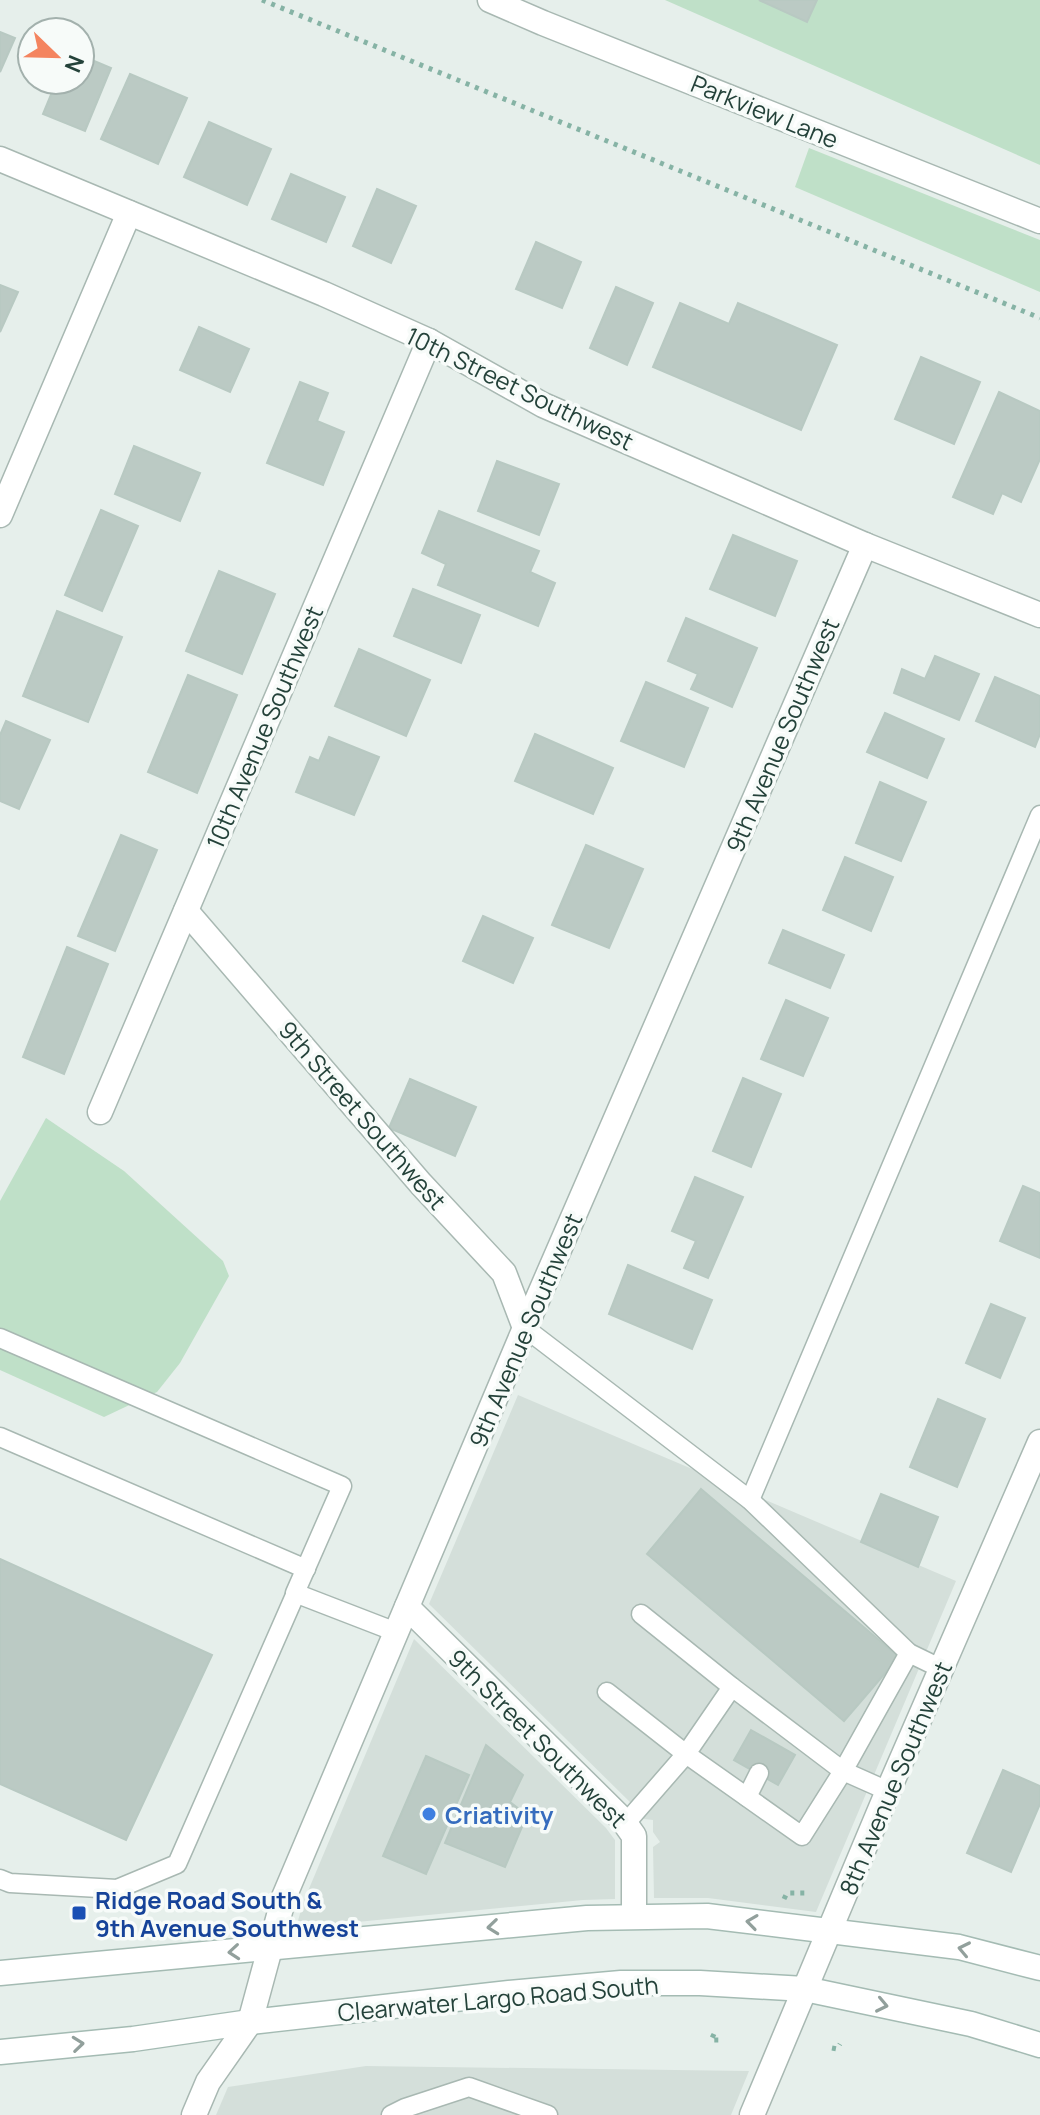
<svg xmlns="http://www.w3.org/2000/svg" width="1040" height="2115" font-family="Manrope,sans-serif">
  <style>
    .built { fill: #d4dfda }
    .green { fill: #bfe0c8 }
    .building { fill: #bbcac4; stroke: #b8c9c2; stroke-width: 2 }
    .lines { fill: none; stroke-linecap: round; stroke-linejoin: round }
    .service-casing { stroke: #a8b8b2; stroke-width: 21 }
    .minor-casing { stroke: #a8b8b2; stroke-width: 27 }
    .tertiary-casing { stroke: #a8b8b2; stroke-width: 27 }
    .secondary-casing { stroke: #a4bbb3; stroke-width: 27 }
    .path { stroke: #86b3a5; stroke-width: 5; stroke-dasharray: 4 6; stroke-linecap: butt }
    .service { stroke: #fff; stroke-width: 18 }
    .minor { stroke: #fff; stroke-width: 24 }
    .tertiary { stroke: #fff; stroke-width: 24 }
    .secondary { stroke: #fff; stroke-width: 24 }
    .oneway { stroke: #92a09c }
    .shop-dot { fill: #3f7fe0; stroke: #f7fbf9; stroke-width: 3 }
    .transit-dot { fill: #1a4fb4; stroke: #f7fbf9; stroke-width: 3 }
    .labels { text-anchor: middle; dominant-baseline: central; stroke-width: 7; stroke-linejoin: round; paint-order: stroke }
    .street-label { font-size: 24px; fill: #24423a; stroke: #f7fbf9 }
    .shop-label { font-size: 24px; font-weight: bold; fill: #366cbe; stroke: #f7fbf9; text-anchor: start }
    .transit-label { font-size: 24px; font-weight: bold; fill: #164399; stroke: #f7fbf9; text-anchor: start }
  </style>
  <rect width="100%" height="100%" fill="#e6efeb"/>
  <g class="built">
    <path d="M518 1395 956 1581 816 1912 708 1898H654L653 1847 660 1842 653 1832V1820L644 1819 635 1807 429 1604Z"/>
    <path d="M414 1639 606 1828 615 1840V1899L583 1900 296 1928 303 1903Z"/>
    <path d="M366 2066 749 2071 731 2115H216L228 2087Z"/>
  </g>
  <g class="green">
    <path d="M665 0H1040V165Z"/>
    <path d="M809 148 1040 240V292L795 187Z"/>
    <path d="M46 1118 124 1171 223 1261 229 1276 180 1363 157 1392 104 1417 0 1370V1201Z"/>
  </g>
  <g class="building">
    <path d="M759 0H817L807 22Z"/>
    <path d="M0 32 15 38 0 72Z"/>
    <path d="M80 55 111 68 85 131 43 114 57 80H80Z"/>
    <path d="M130 74 187 98 158 164 101 139Z"/>
    <path d="M209 122 271 149 247 205 184 177Z"/>
    <path d="M291 174 345 197 326 242 272 219Z"/>
    <path d="M377 189 416 206 391 263 353 246Z"/>
    <path d="M536 242 581 262 562 308 516 289Z"/>
    <path d="M0 285 18 292 0 332Z"/>
    <path d="M616 287 653 303 627 365 590 348Z"/>
    <path d="M680 303 729 324 738 303 837 345 801 430 653 367Z"/>
    <path d="M199 327 249 349 230 392 180 370Z"/>
    <path d="M921 357 980 382 954 444 895 419Z"/>
    <path d="M300 382 328 393 317 421 344 432 323 485 267 463Z"/>
    <path d="M999 392 1040 411V459L1021 502 1002 493 993 514 953 497Z"/>
    <path d="M134 446 200 473 180 521 115 494Z"/>
    <path d="M497 461 559 484 539 535 478 511Z"/>
    <path d="M101 510 138 526 102 611 65 595Z"/>
    <path d="M439 511 539 551 530 572 555 583 538 626 438 585 446 564 422 553Z"/>
    <path d="M733 535 797 561 775 616 710 589Z"/>
    <path d="M219 571 275 594 242 674 186 651Z"/>
    <path d="M413 589 480 615 461 663 394 636Z"/>
    <path d="M57 611 122 637 88 722 23 696Z"/>
    <path d="M686 618 757 648 732 707 691 689 698 674 668 661Z"/>
    <path d="M359 649 430 680 406 736 335 706Z"/>
    <path d="M935 656 979 674 959 720 894 693 902 669 925 679Z"/>
    <path d="M188 675 237 695 197 793 148 772Z"/>
    <path d="M995 677 1040 696V734L1035 747 976 721Z"/>
    <path d="M646 682 708 708 684 767 621 741Z"/>
    <path d="M885 713 944 739 927 778 867 752Z"/>
    <path d="M6 721 50 740 19 809 0 801V735Z"/>
    <path d="M535 734 613 768 593 814 515 781Z"/>
    <path d="M329 737 379 757 354 815 296 792 310 757 319 761Z"/>
    <path d="M880 782 926 802 901 861 856 843Z"/>
    <path d="M121 835 157 850 115 951 78 936Z"/>
    <path d="M586 845 643 869 609 948 552 925Z"/>
    <path d="M845 857 893 877 871 931 823 910Z"/>
    <path d="M483 916 533 938 513 983 463 961Z"/>
    <path d="M783 930 844 955 830 988 769 963Z"/>
    <path d="M67 947 108 964 64 1074 23 1057Z"/>
    <path d="M786 1000 828 1018 803 1076 761 1059Z"/>
    <path d="M743 1078 781 1094 751 1167 713 1151Z"/>
    <path d="M410 1079 476 1107 455 1156 389 1128Z"/>
    <path d="M695 1177 743 1197 708 1278 684 1268 696 1241 672 1231Z"/>
    <path d="M1023 1186 1040 1193V1258L1000 1241Z"/>
    <path d="M628 1265 712 1300 692 1349 609 1314Z"/>
    <path d="M991 1304 1025 1318 1000 1378 966 1363Z"/>
    <path d="M938 1399 985 1419 957 1487 910 1467Z"/>
    <path d="M701 1489 899 1657 844 1721 647 1554Z"/>
    <path d="M881 1494 938 1517 918 1567 861 1542Z"/>
    <path d="M0 1559 212 1655 126 1840 0 1784Z"/>
    <path d="M751 1730 795 1755 778 1785 734 1760Z"/>
    <path d="M486 1745 523 1775 510 1802 527 1815 505 1867 445 1843Z"/>
    <path d="M426 1756 469 1775 426 1874 383 1856Z"/>
    <path d="M1003 1770 1040 1786V1804L1011 1872 967 1853Z"/>
  </g>
  <g class="lines">
    <defs>
      <g id="service">
        <path d="M525 1328 750 1500 909 1653 942 1669"/>
        <path d="M0 1338 342 1486 295 1593 396 1632"/>
        <path d="M0 1437 306 1569"/>
        <path d="M750 1500 1040 815"/>
        <path d="M641 1614 732 1687"/>
        <path d="M607 1692 686 1754 802 1836 843 1771 732 1687 686 1754 625 1824"/>
        <path d="M888 1791 843 1771 909 1653"/>
        <path d="M747 1797 759 1773"/>
        <path d="M0 1879 10 1883 117 1889 177 1864 296 1593"/>
        <path d="M391 2115 405 2108 469 2087 548 2115"/>
      </g>
      <g id="minor">
        <path d="M490 0 543 23 1040 221"/>
        <path d="M0 159 324 294 429 341 543 405 865 545 1040 615"/>
        <path d="M0 515 129 213"/>
        <path d="M186 911 421 1184 504 1273 525 1328"/>
        <path d="M100 1112 429 341"/>
        <path d="M407 1607 622 1819 634 1836V1916"/>
        <path d="M194 2115 208 2082 250 2022 284 1897 525 1328 865 545"/>
      </g>
      <path id="tertiary" d="M752 2115 888 1791 1040 1442"/>
      <g id="secondary">
        <path d="M0 1973 587 1918 707 1916 959 1947 1040 1968"/>
        <path d="M0 2052 133 2039 250 2022 509 1993 621 1983H700L805 1989 971 2024 1040 2045"/>
      </g>
    </defs>
    <use href="#service" class="service-casing"/>
    <use href="#minor" class="minor-casing"/>
    <use href="#tertiary" class="tertiary-casing"/>
    <use href="#secondary" class="secondary-casing"/>
    <g class="path">
      <path d="M262 0 1040 318"/>
      <path d="M784 1899 787 1893H806"/>
      <path d="M714 2034 711 2040H721"/>
      <path d="M832 2048 837 2049 840 2044"/>
    </g>
    <use href="#service" class="service"/>
    <use href="#minor" class="minor"/>
    <use href="#tertiary" class="tertiary"/>
    <use href="#secondary" class="secondary"/>
  </g>
  <defs><path id="oneway-chevron" d="M-2-3.5L2.5 0L-2 3.5" fill="none" stroke-width="1.6" stroke-linecap="round" stroke-linejoin="round" transform="scale(2)"/></defs>
  <g class="oneway">
    <use href="#oneway-chevron" transform="translate(752 1922) rotate(-172)"/>
    <use href="#oneway-chevron" transform="translate(493 1927) rotate(174)"/>
    <use href="#oneway-chevron" transform="translate(964 1949) rotate(-168)"/>
    <use href="#oneway-chevron" transform="translate(234 1952) rotate(175)"/>
    <use href="#oneway-chevron" transform="translate(882 2005) rotate(12)"/>
    <use href="#oneway-chevron" transform="translate(78 2044) rotate(-6)"/>
  </g>
  <circle class="shop-dot" cx="429" cy="1814" r="8"/>
  <rect class="transit-dot" x="71" y="1905" width="16" height="16" rx="4"/>
  <g class="labels">
    <g class="street-label">
      <text transform="translate(765 111) rotate(22)">Parkview Lane</text>
      <text transform="translate(520 388) rotate(26)">10th Street Southwest</text>
      <text transform="translate(264 727) rotate(-67)">10th Avenue Southwest</text>
      <text transform="translate(782 735) rotate(-67)">9th Avenue Southwest</text>
      <text transform="translate(363 1115) rotate(49)">9th Street Southwest</text>
      <text transform="translate(525 1330) rotate(-67)">9th Avenue Southwest</text>
      <text transform="translate(538 1738) rotate(45)">9th Street Southwest</text>
      <text transform="translate(895 1778) rotate(-67)">8th Avenue Southwest</text>
      <text transform="translate(498 1998) rotate(-5)">Clearwater Largo Road South</text>
    </g>
    <g class="shop-label">
      <text x="445" y="1814">Criativity</text>
    </g>
    <g class="transit-label">
      <text x="95" y="1899">Ridge Road South &amp;<tspan x="95" dy="28">9th Avenue Southwest</tspan></text>
    </g>
  </g>
  <g transform="translate(56 56) rotate(113)"><circle r="38" fill="#f7fbf9" stroke="#a3b1ad" stroke-width="2"/>
  <path d="M0-6L14 30L0 20L-14 30Z" fill="#f4845f"/>
  <text y="-12" font-size="22" font-weight="bold" text-anchor="middle" fill="#24423a">N</text>
  </g>
</svg>
